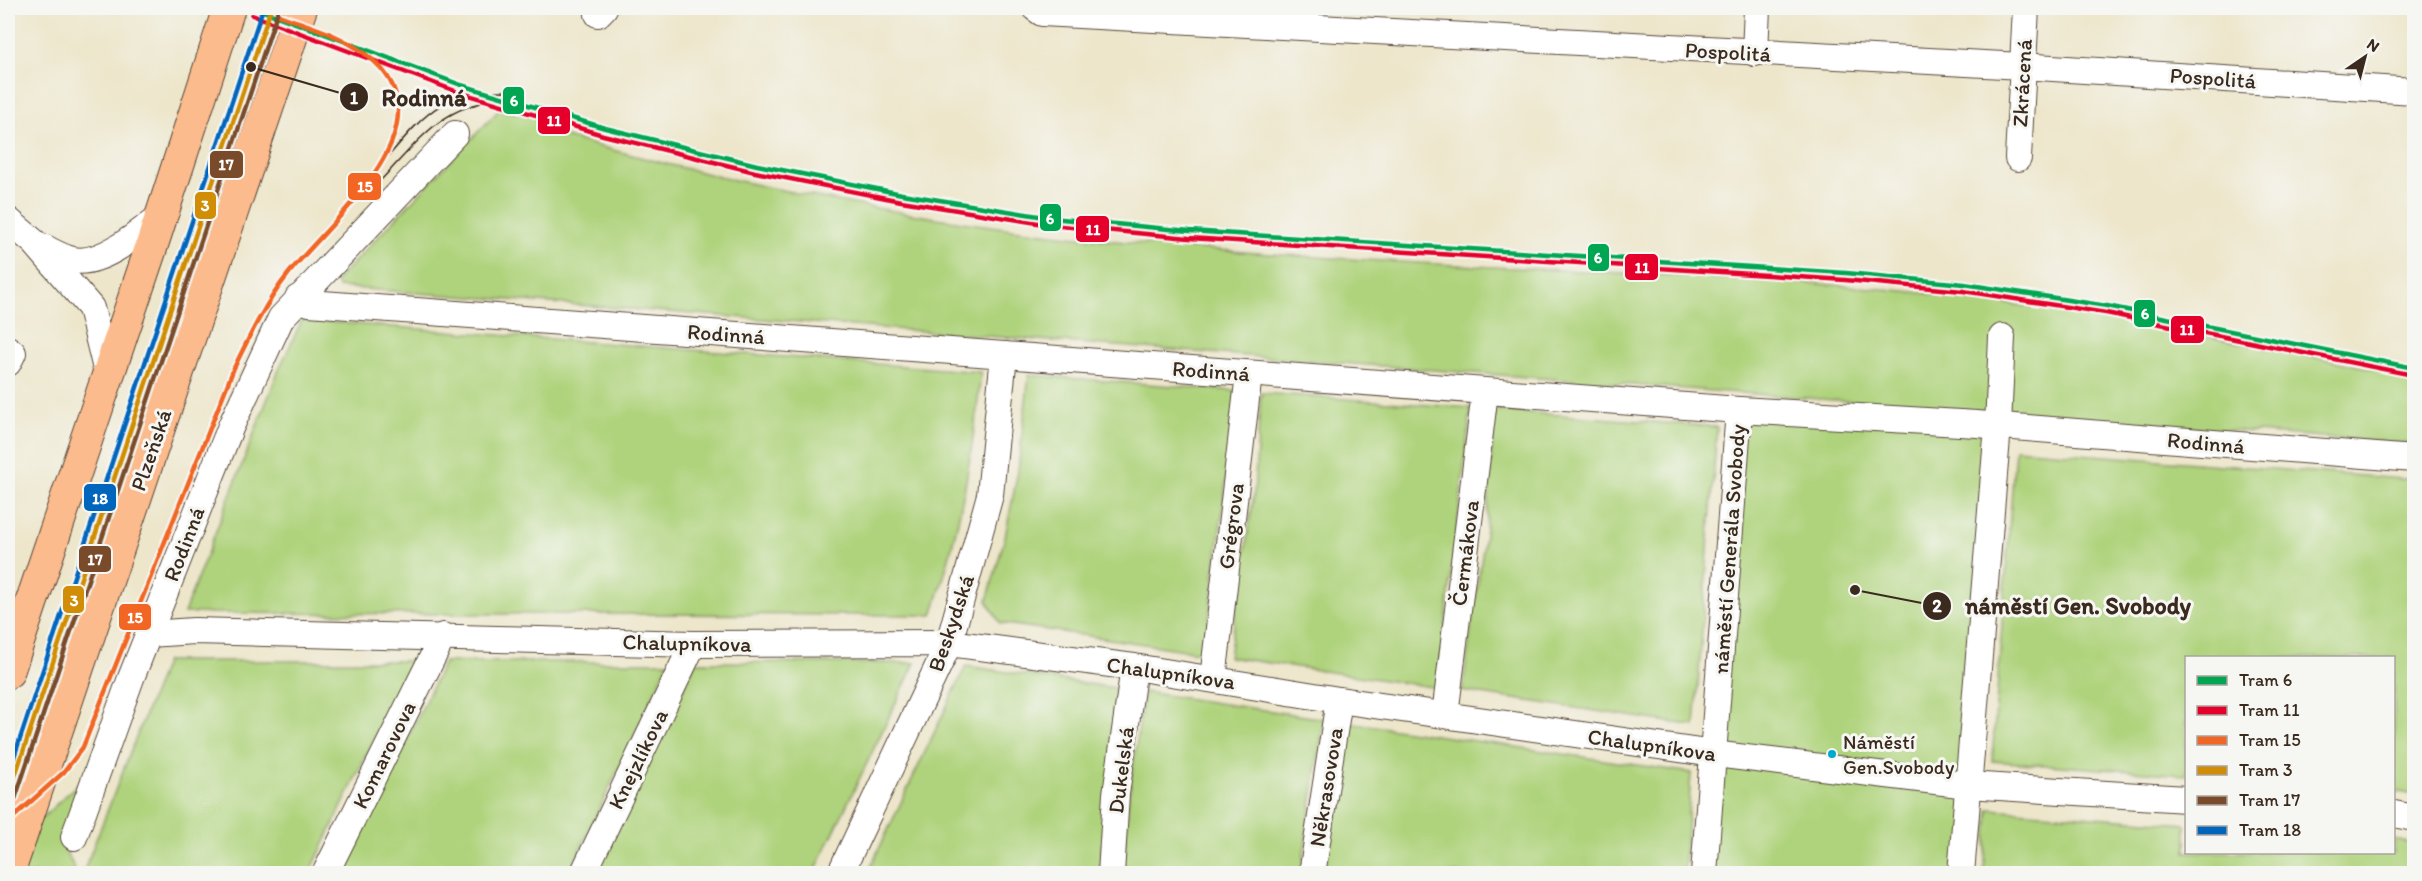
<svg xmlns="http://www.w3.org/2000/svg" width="2422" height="881" font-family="Itim,sans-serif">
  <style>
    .green { fill: #afd37c; stroke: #757e4d; stroke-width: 1.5 }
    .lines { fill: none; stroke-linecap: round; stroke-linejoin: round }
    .minor-casing { stroke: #564638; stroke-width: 28 }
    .major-casing { stroke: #564638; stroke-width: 34 }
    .minor { stroke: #fff; stroke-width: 26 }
    .major { stroke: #fbbb8c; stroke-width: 32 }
    .tram { stroke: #3b2a1e; stroke-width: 1.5 }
    .tram-1-casing { stroke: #f6f6f2; stroke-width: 9 }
    .tram-2-casing { stroke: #f6f6f2; stroke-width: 9 }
    .tram-3-casing { stroke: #f6f6f2; stroke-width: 9 }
    .tram-4-casing { stroke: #f6f6f2; stroke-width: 9 }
    .tram-5-casing { stroke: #f6f6f2; stroke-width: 9 }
    .tram-6-casing { stroke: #f6f6f2; stroke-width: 9 }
    .tram-1 { stroke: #00a651; stroke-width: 4.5 }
    .tram-2 { stroke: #e4002b; stroke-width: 4.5 }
    .tram-3 { stroke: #f26522; stroke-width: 4.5 }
    .tram-4 { stroke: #d18d06; stroke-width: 4.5 }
    .tram-5 { stroke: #7a4b2a; stroke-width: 4.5 }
    .tram-6 { stroke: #0065bd; stroke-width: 4.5 }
    .bus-dot { fill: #00a9ce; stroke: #f6f6f2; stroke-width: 2 }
    .labels { text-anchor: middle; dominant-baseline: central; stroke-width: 6; stroke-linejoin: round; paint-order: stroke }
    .bus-label { font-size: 20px; fill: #3b2a1e; stroke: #f6f6f2; text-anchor: start }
    .street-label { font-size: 22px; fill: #3b2a1e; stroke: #f6f6f2 }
    .leader { fill: none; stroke: #3b2a1e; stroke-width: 2 }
    .callout-dot { fill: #3b2a1e; stroke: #f6f6f2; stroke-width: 2 }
    .mark-label { font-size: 18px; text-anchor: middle; font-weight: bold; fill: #fff }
    .callout-label { font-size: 24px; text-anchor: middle; font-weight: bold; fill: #3b2a1e; stroke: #f6f6f2; stroke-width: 6; stroke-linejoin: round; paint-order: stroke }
    .line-badge { stroke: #f6f6f2; stroke-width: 2 }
    .badge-label { font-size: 16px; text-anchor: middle; font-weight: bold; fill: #fff }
  </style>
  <rect width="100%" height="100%" fill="#f6f6f2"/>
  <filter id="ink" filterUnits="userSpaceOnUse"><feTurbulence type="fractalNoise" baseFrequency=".0167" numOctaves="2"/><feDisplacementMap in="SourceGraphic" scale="12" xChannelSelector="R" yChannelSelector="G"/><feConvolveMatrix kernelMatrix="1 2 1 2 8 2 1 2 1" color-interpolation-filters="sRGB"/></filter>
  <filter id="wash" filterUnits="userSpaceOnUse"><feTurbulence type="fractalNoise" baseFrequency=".008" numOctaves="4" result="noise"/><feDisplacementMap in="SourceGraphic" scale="24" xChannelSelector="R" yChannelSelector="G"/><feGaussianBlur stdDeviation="1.35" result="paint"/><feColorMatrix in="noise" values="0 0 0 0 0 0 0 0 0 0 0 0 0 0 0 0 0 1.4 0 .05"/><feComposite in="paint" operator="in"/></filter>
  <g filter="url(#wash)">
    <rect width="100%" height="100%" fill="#ede6cb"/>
    <g class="green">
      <path d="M499 110 529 115 564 126 562 136C767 195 979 231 1191 248 1328 259 1466 266 1604 272 1704 277 1805 281 1904 291 2076 309 2245 343 2414 377V444L338 287 336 281Z"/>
      <path d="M302 320 981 372C973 456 959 535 932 615L184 613 280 367Z"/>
      <path d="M1029 375 1237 391 1205 653 1000 623 987 601 1005 537 1018 471Z"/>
      <path d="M1261 393 1471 408 1438 688 1229 657 1254 494Z"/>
      <path d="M1495 410 1717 427 1695 726 1462 691 1486 528Z"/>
      <path d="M1739 410 1998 426 1961 873 1704 874Z"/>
      <path d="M2015 449 2414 480V795L2394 791V658H2186V775L1992 761Z"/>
      <path d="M166 661H411L310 873H83Z"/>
      <path d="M444 662H669L569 873 343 874Z"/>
      <path d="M696 662 915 663 814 873 595 874Z"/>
      <path d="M966 666 1121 689 1099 873 867 874Z"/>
      <path d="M1144 692 1324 719 1301 873 1123 874 1129 796Z"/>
      <path d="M1347 722 1691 773 1684 873 1324 874Z"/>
      <path d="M88 774 65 850 75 869 73 873 23 874 38 822Z"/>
      <path d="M1989 809 2186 824V852H2394V840L2414 844V873H1984Z"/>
    </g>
  </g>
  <g filter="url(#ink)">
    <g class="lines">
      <defs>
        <g id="minor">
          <path d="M1035 8 1042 13 2022 66 2414 91"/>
          <path d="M598 14 604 8"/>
          <path d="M1755 53 1757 8"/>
          <path d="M2018 158 2026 8"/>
          <path d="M8 220 34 242 91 308 107 373"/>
          <path d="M43 247C53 252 63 258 73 260 101 266 139 233 159 217"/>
          <path d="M298 298 309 303 1739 410 1977 424 2414 459"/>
          <path d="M8 349 13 353 8 363"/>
          <path d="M149 634 194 631 693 644 949 643 1134 667 1339 700 1714 754 1968 785 2186 799"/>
          <path d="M1213 679 1249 374"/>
          <path d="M1445 715 1485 392"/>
          <path d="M2394 814 2414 818"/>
          <path d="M74 837 131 678 231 426 281 318 455 134"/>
          <path d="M325 874 443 636"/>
          <path d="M583 874 693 644"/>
          <path d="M840 874 949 643 990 495 1004 355"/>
          <path d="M1111 874 1116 794 1134 667"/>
          <path d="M1312 874 1339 700"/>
          <path d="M1704 874 1739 410"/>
          <path d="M1961 874 1998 426 2002 337"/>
        </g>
        <g id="major">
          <path d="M8 672 151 248 229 8"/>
          <path d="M8 874 301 8"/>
        </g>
      </defs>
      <use href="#minor" class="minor-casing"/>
      <use href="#major" class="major-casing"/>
      <use href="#minor" class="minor"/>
      <use href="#major" class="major"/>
      <g class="tram">
        <path d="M375 172C421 119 441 84 518 92"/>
        <path d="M382 179C422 137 449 97 513 101"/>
      </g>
      <defs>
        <path id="tram-1" d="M255 8 461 85 605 128 757 165 902 194 1051 218 1190 231 1846 273 1964 284 2107 306 2414 368"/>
        <path id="tram-2" d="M252 15 458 92 603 135 755 172 901 201 1050 225 1189 238 1845 280 1963 291 2106 313 2413 375"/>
        <path id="tram-3" d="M8 822 64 772 83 747 234 368C250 335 266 302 289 273 335 215 465 115 355 47 332 32 305 25 279 15"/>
        <path id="tram-4" d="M8 797 271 8"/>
        <path id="tram-5" d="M15 799 278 10"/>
        <path id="tram-6" d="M8 775 263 8"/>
      </defs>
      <use href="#tram-1" class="tram-1-casing"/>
      <use href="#tram-2" class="tram-2-casing"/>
      <use href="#tram-3" class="tram-3-casing"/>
      <use href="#tram-4" class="tram-4-casing"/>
      <use href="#tram-5" class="tram-5-casing"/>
      <use href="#tram-6" class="tram-6-casing"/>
      <use href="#tram-1" class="tram-1"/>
      <use href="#tram-2" class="tram-2"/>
      <use href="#tram-3" class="tram-3"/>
      <use href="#tram-4" class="tram-4"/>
      <use href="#tram-5" class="tram-5"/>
      <use href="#tram-6" class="tram-6"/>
    </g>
  </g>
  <circle class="bus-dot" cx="1832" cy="754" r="5"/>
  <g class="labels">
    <g class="bus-label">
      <text x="1843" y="742">Náměstí<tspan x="1843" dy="25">Gen.Svobody</tspan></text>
    </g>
    <g class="street-label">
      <text transform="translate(1728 52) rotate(3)">Pospolitá</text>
      <text transform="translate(2213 78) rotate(4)">Pospolitá</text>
      <text transform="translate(2022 83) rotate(-87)">Zkrácená</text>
      <text transform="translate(726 334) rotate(4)">Rodinná</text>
      <text transform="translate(1211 371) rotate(4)">Rodinná</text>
      <text transform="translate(2206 443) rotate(5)">Rodinná</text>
      <text transform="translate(151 450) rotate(-71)">Plzeňská</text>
      <text transform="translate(1231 526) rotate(-83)">Grégrova</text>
      <text transform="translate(184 544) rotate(-69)">Rodinná</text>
      <text transform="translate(1729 549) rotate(-86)">náměstí Generála Svobody</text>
      <text transform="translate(1465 553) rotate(-83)">Čermákova</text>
      <text transform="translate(951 623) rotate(-71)">Beskydská</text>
      <text transform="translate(687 643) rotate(1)">Chalupníkova</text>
      <text transform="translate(1171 673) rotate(8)">Chalupníkova</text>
      <text transform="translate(1652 745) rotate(8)">Chalupníkova</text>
      <text transform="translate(384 755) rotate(-64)">Komarovova</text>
      <text transform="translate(638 759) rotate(-64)">Knejzlíkova</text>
      <text transform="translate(1121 770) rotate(-83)">Dukelská</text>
      <text transform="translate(1326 787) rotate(-81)">Někrasovova</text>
    </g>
  </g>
  <path class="leader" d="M251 67L354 97M1855 590L1937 606"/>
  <g class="callout-dot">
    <circle cx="251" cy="67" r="6"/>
    <circle cx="1855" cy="590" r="6"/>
    <circle cx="354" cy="97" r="15"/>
    <circle cx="1937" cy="606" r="15"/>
  </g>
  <g class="mark-label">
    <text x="354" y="104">1</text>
    <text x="1937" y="612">2</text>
  </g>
  <g class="callout-label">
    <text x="424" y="106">Rodinná</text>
    <text x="2078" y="614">náměstí Gen. Svobody</text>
  </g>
  <g class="line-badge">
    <rect x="502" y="86" width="23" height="29" rx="6" fill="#00a651"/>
    <rect x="537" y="106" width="34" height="29" rx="6" fill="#e4002b"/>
    <rect x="209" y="150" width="35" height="29" rx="6" fill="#7a4b2a"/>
    <rect x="347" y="172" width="35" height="29" rx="6" fill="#f26522"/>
    <rect x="194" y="191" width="23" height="29" rx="6" fill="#d18d06"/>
    <rect x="1039" y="203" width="23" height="29" rx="6" fill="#00a651"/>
    <rect x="1075" y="215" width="35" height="28" rx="6" fill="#e4002b"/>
    <rect x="1587" y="243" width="23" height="29" rx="6" fill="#00a651"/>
    <rect x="1624" y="253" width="35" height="28" rx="6" fill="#e4002b"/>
    <rect x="2133" y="299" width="23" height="29" rx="6" fill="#00a651"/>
    <rect x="2170" y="315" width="35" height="29" rx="6" fill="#e4002b"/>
    <rect x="83" y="483" width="34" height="29" rx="6" fill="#0065bd"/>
    <rect x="78" y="545" width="34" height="28" rx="6" fill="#7a4b2a"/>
    <rect x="62" y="585" width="23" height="29" rx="6" fill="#d18d06"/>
    <rect x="118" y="603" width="34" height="28" rx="6" fill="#f26522"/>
  </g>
  <g class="badge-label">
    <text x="514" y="106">6</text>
    <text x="554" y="126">11</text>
    <text x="226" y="170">17</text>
    <text x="365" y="192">15</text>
    <text x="205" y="211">3</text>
    <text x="1050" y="224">6</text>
    <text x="1093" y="235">11</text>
    <text x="1598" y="263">6</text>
    <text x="1642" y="273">11</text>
    <text x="2145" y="319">6</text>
    <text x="2187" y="335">11</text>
    <text x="100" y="504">18</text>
    <text x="95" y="565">17</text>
    <text x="74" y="606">3</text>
    <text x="135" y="623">15</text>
  </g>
  <rect width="2422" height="881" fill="none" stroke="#f6f6f2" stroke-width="30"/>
  <rect x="2185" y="656" width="210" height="198" fill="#f6f6f2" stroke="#aba49d" stroke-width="1.5"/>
  <rect x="2197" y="676" width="30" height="9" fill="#00a651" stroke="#aba49d" stroke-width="1.5"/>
  <text x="2239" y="686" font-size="18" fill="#3b2a1e">Tram 6</text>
  <rect x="2197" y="706" width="30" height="9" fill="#e4002b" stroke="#aba49d" stroke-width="1.5"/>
  <text x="2239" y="716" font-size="18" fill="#3b2a1e">Tram 11</text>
  <rect x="2197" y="736" width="30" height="9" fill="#f26522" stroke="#aba49d" stroke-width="1.5"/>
  <text x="2239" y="746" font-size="18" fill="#3b2a1e">Tram 15</text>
  <rect x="2197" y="766" width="30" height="9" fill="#d18d06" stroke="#aba49d" stroke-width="1.5"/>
  <text x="2239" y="776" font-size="18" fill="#3b2a1e">Tram 3</text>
  <rect x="2197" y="796" width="30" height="9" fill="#7a4b2a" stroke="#aba49d" stroke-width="1.5"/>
  <text x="2239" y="806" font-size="18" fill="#3b2a1e">Tram 17</text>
  <rect x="2197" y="826" width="30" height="9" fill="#0065bd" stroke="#aba49d" stroke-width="1.5"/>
  <text x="2239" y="836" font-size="18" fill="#3b2a1e">Tram 18</text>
  <g transform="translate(2365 57) rotate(35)" stroke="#f6f6f2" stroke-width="4.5" paint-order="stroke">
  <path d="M0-4.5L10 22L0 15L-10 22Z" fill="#3b2a1e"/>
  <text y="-9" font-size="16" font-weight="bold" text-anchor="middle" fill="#3b2a1e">N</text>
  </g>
</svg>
